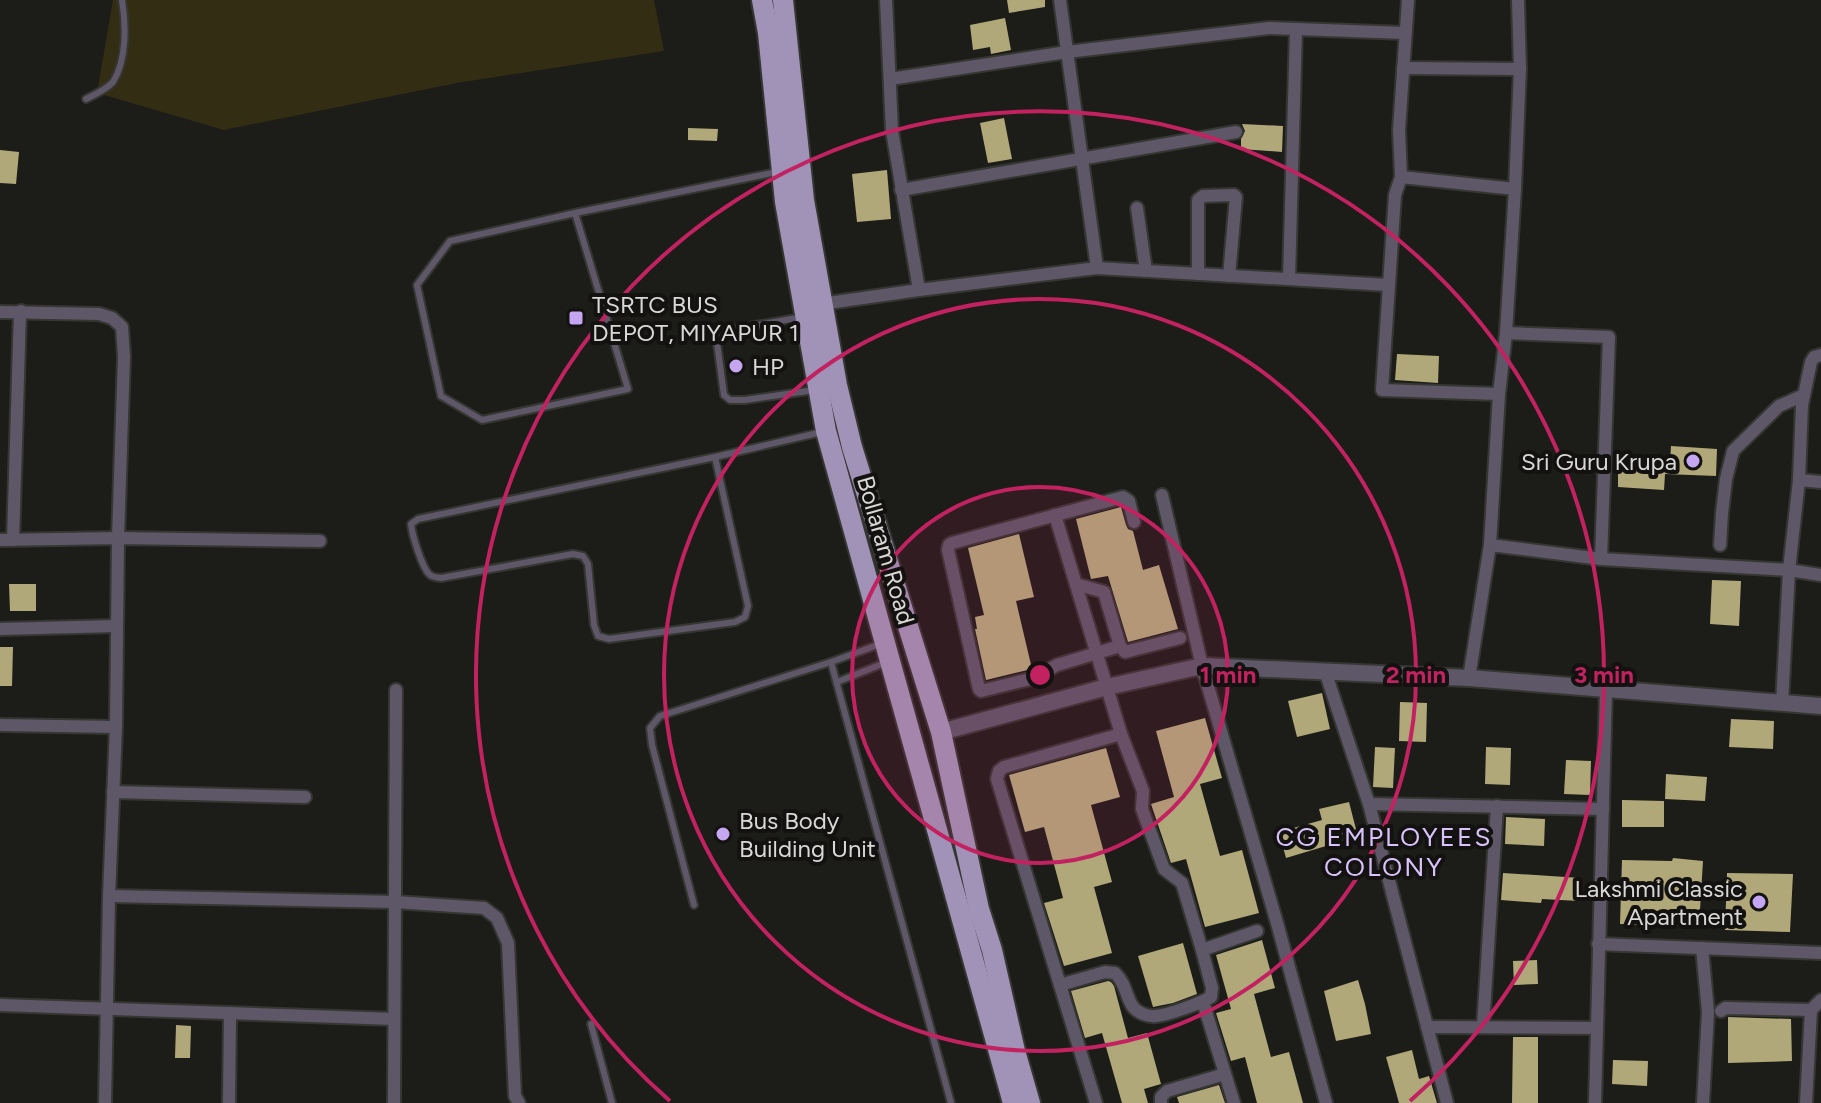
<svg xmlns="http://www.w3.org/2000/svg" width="1821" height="1103" font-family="Figtree,sans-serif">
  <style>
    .green { fill: #332d13 }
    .building { fill: #b1a87a }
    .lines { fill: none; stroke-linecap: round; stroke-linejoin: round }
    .service-casing { stroke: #363633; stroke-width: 10 }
    .minor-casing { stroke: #363633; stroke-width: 16 }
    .tertiary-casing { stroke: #363633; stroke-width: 20 }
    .primary-casing { stroke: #363633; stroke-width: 24 }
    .service { stroke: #5e5768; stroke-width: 6 }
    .minor { stroke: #5e5768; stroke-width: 12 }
    .tertiary { stroke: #5e5768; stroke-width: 16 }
    .primary { stroke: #a193b7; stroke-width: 20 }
    .ring { fill: none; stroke: #c32261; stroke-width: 4 }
    .poi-dot { fill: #c5a7f1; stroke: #131210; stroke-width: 3 }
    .labels { text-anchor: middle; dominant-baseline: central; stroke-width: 8; stroke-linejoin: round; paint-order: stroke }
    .poi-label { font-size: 24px; fill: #d9d8d6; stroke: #131210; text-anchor: start }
    .street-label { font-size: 24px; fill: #d9d8d6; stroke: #131210 }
    .neighbourhood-label { font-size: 26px; letter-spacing: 2px; fill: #d8c2fa; stroke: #131210 }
    .centre { fill: #c32261; stroke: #131210; stroke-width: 4 }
    .ring-label { font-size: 24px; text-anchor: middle; font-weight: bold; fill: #c32261; stroke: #131210; stroke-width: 8; stroke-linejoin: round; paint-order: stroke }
  </style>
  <rect width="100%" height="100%" fill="#1c1c18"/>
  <path class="green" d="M113 0H654L664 51 457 83 224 130 97 93Z"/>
  <g class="building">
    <path d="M1007 0H1045V7L1009 13Z"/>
    <path d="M1005 18 1011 50 991 54 990 47 973 50 970 25Z"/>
    <path d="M1004 118 1012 159 988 163 980 123Z"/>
    <path d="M1242 124 1283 126 1282 152 1241 149V139L1245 131Z"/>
    <path d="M688 128 718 129 717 141 688 140Z"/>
    <path d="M0 150 19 152 16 184 0 183Z"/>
    <path d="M887 170 891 219 857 222 852 174Z"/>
    <path d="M1397 354 1439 356 1438 383 1395 380Z"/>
    <path d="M1671 446 1717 449 1716 476 1665 474 1664 490 1618 487V460L1670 463Z"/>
    <path d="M1121 507 1126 525 1128 529 1133 531 1143 570 1159 565 1178 629 1128 642 1108 576 1091 579 1076 519Z"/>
    <path d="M1019 534 1034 597 1016 601 1032 669 986 680 975 629H977L975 617 984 615 968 548Z"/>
    <path d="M1712 580 1741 581 1739 626 1710 624Z"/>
    <path d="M9 584H36V611H10Z"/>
    <path d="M0 647H13L12 686H0Z"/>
    <path d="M1322 693 1330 729 1297 737 1288 701Z"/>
    <path d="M1400 702 1427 703 1426 742 1399 741Z"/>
    <path d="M1205 718 1222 778 1200 784 1220 856 1242 850 1259 913 1205 927 1186 859 1171 863 1151 804 1174 797 1156 731Z"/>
    <path d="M1731 719 1774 721 1773 749 1729 747Z"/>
    <path d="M1375 747 1395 748 1393 788 1373 787Z"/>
    <path d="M1486 747 1511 748 1510 785 1485 784Z"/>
    <path d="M1106 748 1120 797 1091 805 1112 882 1094 887 1112 953 1064 966 1044 903 1063 898 1044 827 1025 832 1009 775Z"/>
    <path d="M1566 760 1591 761 1590 795 1564 794Z"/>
    <path d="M1666 774 1707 777 1705 801 1665 799Z"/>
    <path d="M1622 800 1664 801V827H1622Z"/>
    <path d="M1349 802 1358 837 1325 845 1326 846 1286 858 1279 832 1322 820 1319 809Z"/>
    <path d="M1506 817 1545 819 1544 846 1505 844Z"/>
    <path d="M1673 858 1703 861 1699 926 1620 924 1622 860 1672 861Z"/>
    <path d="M1503 873 1581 878 1579 901 1542 899 1541 903 1501 900Z"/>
    <path d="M1727 873 1793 874 1790 932 1725 930Z"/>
    <path d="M1262 940 1275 988 1254 994 1271 1057 1289 1052 1303 1103H1257L1245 1057 1231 1061 1216 1013 1231 1009 1216 955Z"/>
    <path d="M1183 943 1197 994 1173 1003 1153 1007 1138 956Z"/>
    <path d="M1537 960 1538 984 1514 985 1513 961Z"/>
    <path d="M1358 980 1365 1004 1371 1034 1336 1041 1324 991Z"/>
    <path d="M1108 981 1111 982 1114 986 1128 1038 1147 1033 1161 1084 1144 1089 1148 1103H1122L1102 1033 1085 1038 1071 991Z"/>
    <path d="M1728 1017 1791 1019 1792 1061 1728 1063Z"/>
    <path d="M176 1025 191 1026 190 1058H175Z"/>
    <path d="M1513 1037H1538V1103H1512Z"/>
    <path d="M1412 1050 1419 1079 1429 1076 1437 1103H1399L1386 1057Z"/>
    <path d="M1613 1060 1648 1061 1647 1086 1612 1084Z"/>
    <path d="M1219 1085 1225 1103H1179L1177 1097Z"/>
  </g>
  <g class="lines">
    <defs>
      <g id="service">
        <path d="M86 99C94 95 107 89 113 82 127 60 126 24 122 0"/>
        <path d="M575 213 628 389 482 420 441 396 417 285 450 241 575 213 777 172"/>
        <path d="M803 317 733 329 718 335 717 343 724 395 730 400H745L815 390"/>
        <path d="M715 457 748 606 745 617 735 622 609 639 598 636 594 625 588 564 583 556 573 554 441 578C435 577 433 578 429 574 422 567 412 535 411 524L418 519 715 457 822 432"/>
        <path d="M831 662 951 1103"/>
        <path d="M837 682 887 662"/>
        <path d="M694 905 652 745 650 728 660 716 831 662 883 643"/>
        <path d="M591 1024 612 1103"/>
      </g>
      <g id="minor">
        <path d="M886 0 892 131 919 290 1097 268 1388 285"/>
        <path d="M1060 0 1097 268"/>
        <path d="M1408 0 1399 130 1401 177 1395 195 1382 390 1499 394"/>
        <path d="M1403 68 1520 69"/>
        <path d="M890 79 1067 52 1269 28 1405 33"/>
        <path d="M1401 177 1515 189"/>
        <path d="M901 190 1236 132"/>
        <path d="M1137 208 1146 271"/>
        <path d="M1198 274V200L1203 196 1234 195 1236 197 1229 276"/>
        <path d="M1289 279 1296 29"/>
        <path d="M821 304 919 290"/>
        <path d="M0 312 99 314 112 318 122 327 124 357 118 538 116 727 109 896 105 1103"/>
        <path d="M1506 333 1609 337 1601 559"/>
        <path d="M1799 480 1821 482"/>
        <path d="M1162 495 1202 666 1277 923 1326 1103"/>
        <path d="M1055 515 1121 734 1143 791 1142 809 1164 869 1182 883 1202 950"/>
        <path d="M0 540 118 538 320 541"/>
        <path d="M13 540 20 312 21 311"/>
        <path d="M1490 545 1601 559 1789 570 1821 575"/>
        <path d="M1720 545 1722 513 1726 479 1733 451 1779 406 1804 395"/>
        <path d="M1076 584 1104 592 1120 646 1125 652 1180 638"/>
        <path d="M0 629 116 626"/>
        <path d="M1120 646 1057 665 1034 678 981 691 979 689 948 550 949 545 952 543 1123 497 1129 501 1134 522"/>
        <path d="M1325 671 1369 804 1447 1103"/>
        <path d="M1469 678 1490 545 1499 394 1506 333 1515 189 1520 69 1518 0"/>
        <path d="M1782 704 1789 570 1799 480 1802 405 1811 362 1814 357 1821 355"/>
        <path d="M0 725 116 727"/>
        <path d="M1121 734 1004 767 999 771 997 779 1060 985 1105 972 1115 973C1127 985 1125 995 1133 1007 1138 1013 1148 1017 1156 1016 1168 1015 1201 1003 1211 997L1212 988 1202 950 1257 931"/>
        <path d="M113 792 305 797"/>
        <path d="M1369 804 1603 809"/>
        <path d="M109 896 395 902 484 908 497 918 508 943 515 1096 519 1103"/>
        <path d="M1598 944 1821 953"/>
        <path d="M1702 948 1708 1012 1703 1103"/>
        <path d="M1060 985 1096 1103"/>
        <path d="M1203 1002 1234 1103"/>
        <path d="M0 1005 394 1019"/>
        <path d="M1721 1011 1725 1008 1811 1010"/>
        <path d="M1427 1027 1597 1028"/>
        <path d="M1483 1027 1497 806"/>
        <path d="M229 1103 230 1013"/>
        <path d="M394 1103 396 690"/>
        <path d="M1161 1103V1097L1167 1091 1225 1074"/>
        <path d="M1595 1103 1606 689"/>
        <path d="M1806 1103 1811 1010 1821 1000"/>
      </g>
      <path id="tertiary" d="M941 732 1107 687 1202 666 1469 678 1821 706"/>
      <g id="primary">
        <path d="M762 0 768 33 785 202 826 431 1013 1103"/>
        <path d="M783 0 804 200 837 385 852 447 941 732 979 909 992 950 1015 1051 1030 1103"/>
      </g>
    </defs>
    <use href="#service" class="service-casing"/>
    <use href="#minor" class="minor-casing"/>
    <use href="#tertiary" class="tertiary-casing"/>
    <use href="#primary" class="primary-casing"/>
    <use href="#service" class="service"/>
    <use href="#minor" class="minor"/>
    <use href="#tertiary" class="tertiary"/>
    <use href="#primary" class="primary"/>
  </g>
  <circle cx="1040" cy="675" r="188" fill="#c32261" fill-opacity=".12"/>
  <g class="ring">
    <circle cx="1040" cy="675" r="188"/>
    <circle cx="1040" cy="675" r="376"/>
    <path d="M670 1101A564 564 0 1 1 1410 1101"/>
  </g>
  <g class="poi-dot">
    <rect x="568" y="310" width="16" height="16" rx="4"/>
    <circle cx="736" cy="366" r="8"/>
    <circle cx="1693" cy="461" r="8"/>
    <circle cx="723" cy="834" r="8"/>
    <circle cx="1759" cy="902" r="8"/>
  </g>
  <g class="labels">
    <g class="poi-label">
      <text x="592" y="304">TSRTC BUS<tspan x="592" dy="28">DEPOT, MIYAPUR 1</tspan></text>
      <text x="752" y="366">HP</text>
      <text x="1677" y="461" text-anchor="end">Sri Guru Krupa</text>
      <text x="739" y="820">Bus Body<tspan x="739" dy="28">Building Unit</tspan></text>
      <text x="1743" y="888" text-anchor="end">Lakshmi Classic<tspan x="1743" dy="28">Apartment</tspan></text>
    </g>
    <g class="street-label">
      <text transform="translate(886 550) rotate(74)">Bollaram Road</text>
    </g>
    <g class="neighbourhood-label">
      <text x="1384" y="837">CG EMPLOYEES<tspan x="1384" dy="30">COLONY</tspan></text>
    </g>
  </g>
  <circle cx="1040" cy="675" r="12" class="centre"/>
  <g class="ring-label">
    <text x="1228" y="683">1 min</text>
    <text x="1416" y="683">2 min</text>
    <text x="1604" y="683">3 min</text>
  </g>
</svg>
